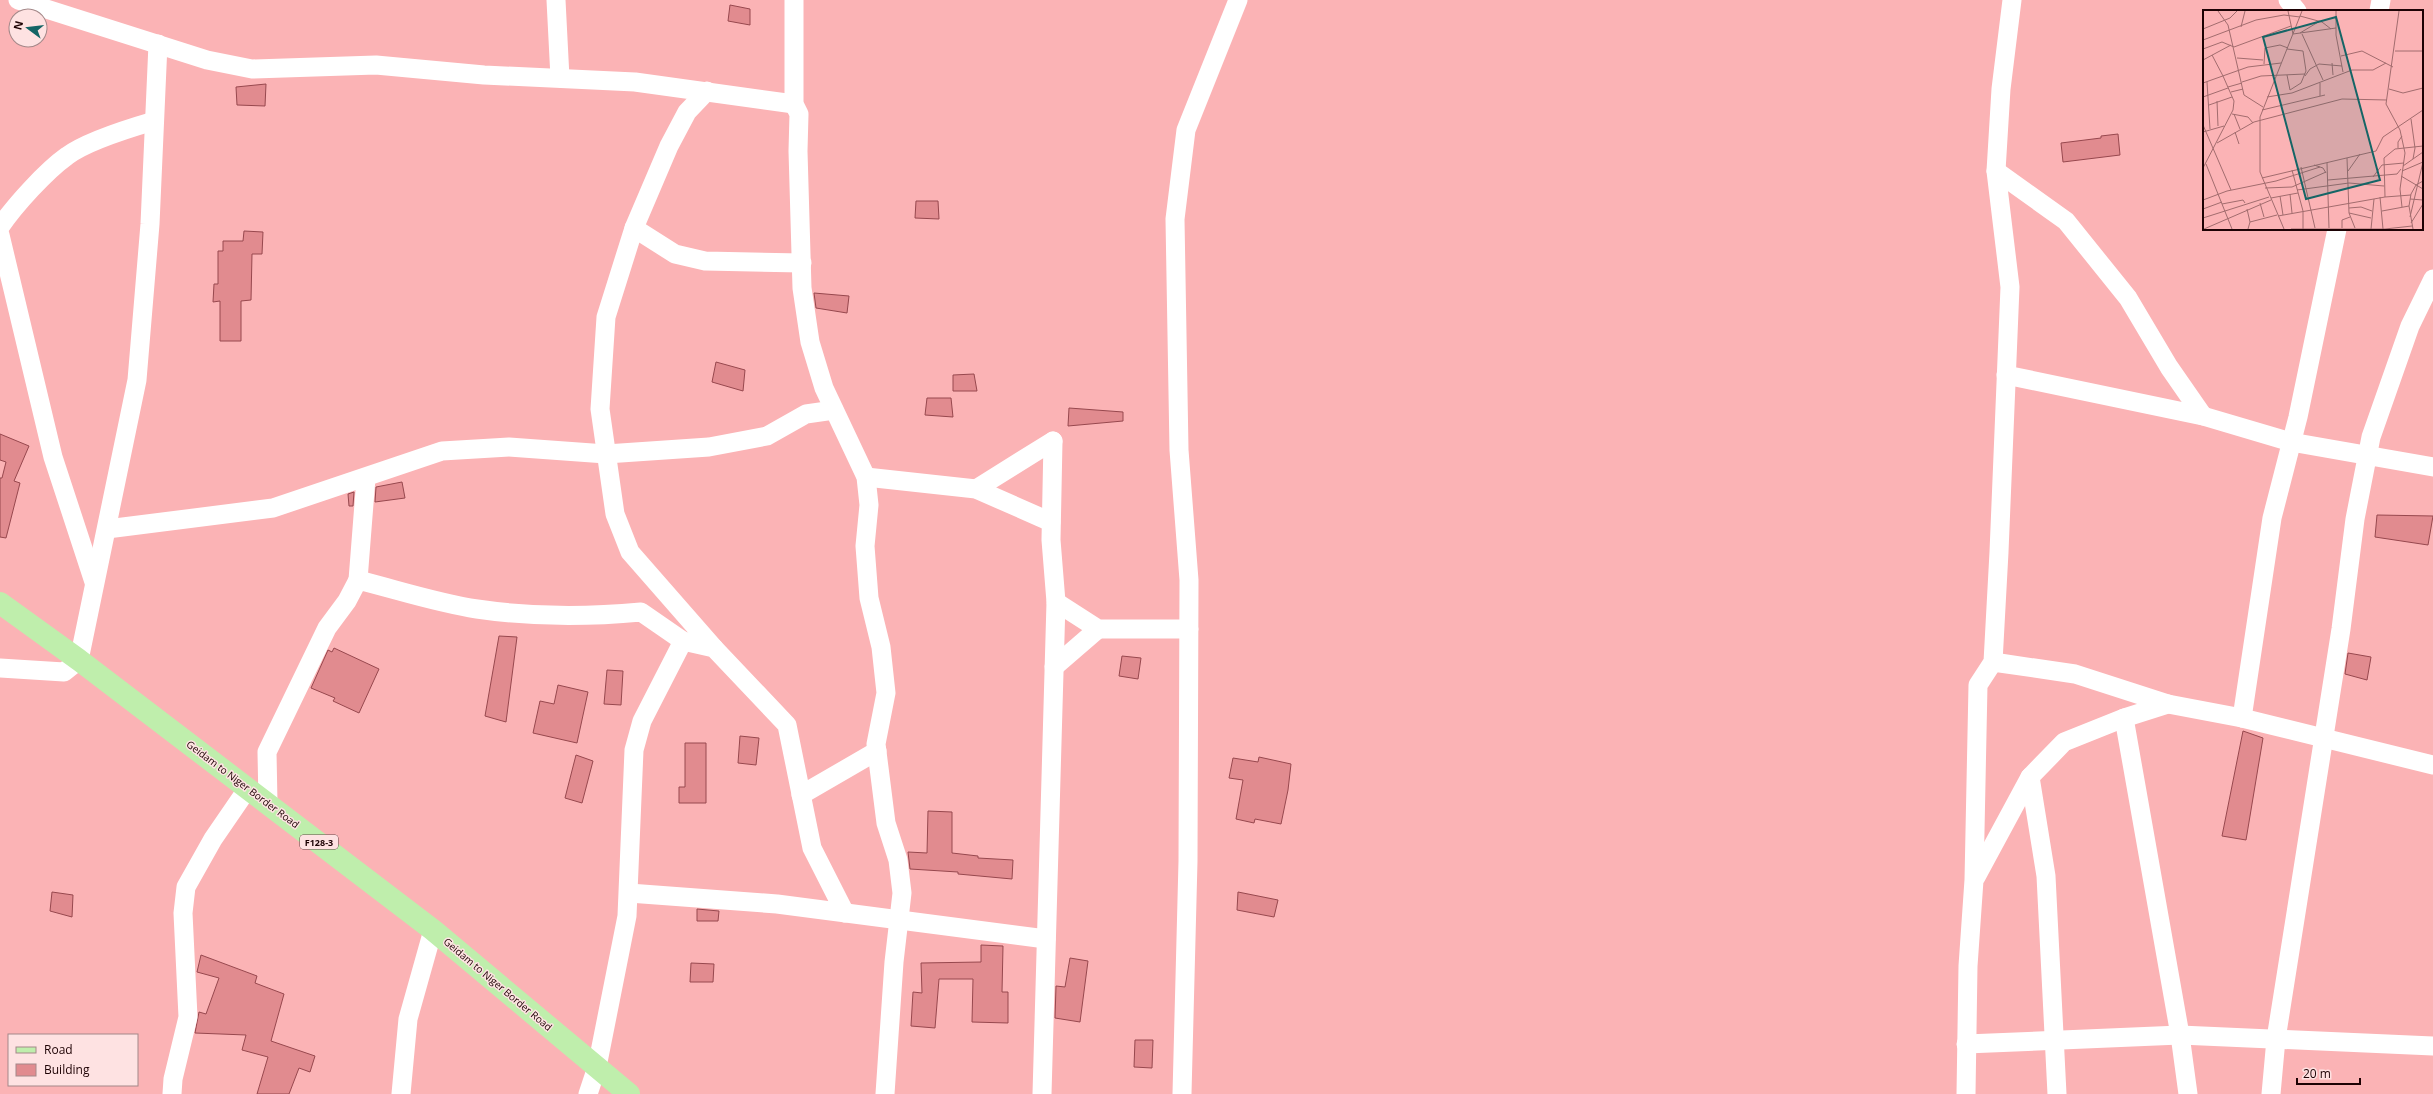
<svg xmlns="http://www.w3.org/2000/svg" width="2433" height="1094" font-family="'Open Sans',sans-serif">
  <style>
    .building { fill: #e18b8f; stroke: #97484e }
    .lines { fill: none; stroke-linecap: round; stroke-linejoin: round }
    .street { stroke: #fff; stroke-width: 19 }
    .primary { stroke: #bfeeac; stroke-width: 22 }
    .labels { text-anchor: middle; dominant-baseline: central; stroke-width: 3; stroke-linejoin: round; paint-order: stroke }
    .shield { fill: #fee2e2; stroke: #604547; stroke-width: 1 }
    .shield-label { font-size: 9px; font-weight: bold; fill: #1d0204 }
    .street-label { font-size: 10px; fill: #1d0204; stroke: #fee2e2 }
    .inset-road { fill: none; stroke: #a26c6e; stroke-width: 1 }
    .view { fill: #156566; fill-opacity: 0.15; stroke: #156566; stroke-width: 2 }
    .inset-edge { fill: none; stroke: #1d0204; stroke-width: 2 }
  </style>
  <rect width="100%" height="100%" fill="#fbb3b5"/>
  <g class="building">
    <path d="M730 5 750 9V25L728 21Z"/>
    <path d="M266 84 265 106 237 105 236 87Z"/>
    <path d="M2118 134 2120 155 2063 162 2061 143 2101 138V136Z"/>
    <path d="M916 201H938L939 219 915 218Z"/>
    <path d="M244 231 263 232 262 254H252L251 300 241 301V341H220V301L213 302 214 284H218V251H223V241H243Z"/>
    <path d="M814 293 849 296 847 313 816 308Z"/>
    <path d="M716 362 745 370 743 391 712 382Z"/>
    <path d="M974 374 977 391H953V375Z"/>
    <path d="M927 398H951L953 417 925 415Z"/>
    <path d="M1069 408 1123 412V421L1068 426Z"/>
    <path d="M0 434 29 446 14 481 20 483 6 538 0 537V478H2L6 462 0 460Z"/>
    <path d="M402 482 405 498 375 502 376 487Z"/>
    <path d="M354 492 353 506H349L348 494Z"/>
    <path d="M2377 515 2433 516 2428 545 2375 537Z"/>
    <path d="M499 636 517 637 506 722 485 716Z"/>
    <path d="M334 648 379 669 359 713 333 701 335 698 311 688 328 650 332 652Z"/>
    <path d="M2348 653 2371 657 2367 680 2345 674Z"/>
    <path d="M1122 656 1141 658 1138 679 1119 676Z"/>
    <path d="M607 670 623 671 621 705 604 704Z"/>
    <path d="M558 685 588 692 577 743 533 733 540 701 554 704Z"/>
    <path d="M2243 731 2263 738 2246 840 2222 836Z"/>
    <path d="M740 736 759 738 756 765 738 763Z"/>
    <path d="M685 743H706V803H679V787H685Z"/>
    <path d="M576 755 593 761 582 803 565 798Z"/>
    <path d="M1259 757 1291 764 1288 790 1281 824 1255 819 1254 823 1236 819 1243 780 1229 778 1233 758 1258 762Z"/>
    <path d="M928 811 952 812V853L978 856V858L1013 860 1012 879 958 874V872L910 869 908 852 927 853Z"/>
    <path d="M52 892 73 895 72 917 50 911Z"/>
    <path d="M1238 892 1278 900 1274 917 1237 910Z"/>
    <path d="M697 909 719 911 718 921H697Z"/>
    <path d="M981 945 1003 946 1002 992H1008V1023L972 1022 973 979H939L935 1028 911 1026 913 992 922 993 921 963 981 962Z"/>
    <path d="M201 955 257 976 255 983 284 994 271 1041 315 1056 310 1072 299 1068 289 1094H257L268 1057 242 1050 246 1035 195 1033 199 1012 206 1014 219 978 197 972Z"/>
    <path d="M1070 958 1088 961 1080 1022 1055 1018 1056 986 1065 987Z"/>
    <path d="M691 963 714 964 713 982H690Z"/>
    <path d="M1135 1040H1153L1152 1068 1134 1067Z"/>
  </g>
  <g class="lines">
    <g class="street">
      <path d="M18 0 207 60 252 69 376 65 484 75 635 82 794 104"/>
      <path d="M556 0 560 78"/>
      <path d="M794 0V104L799 114 798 151 802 288 810 342 824 388 866 477 869 505 865 546 869 598 881 647 886 693 876 744 886 823 898 860 902 893 894 962 885 1094"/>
      <path d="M2288 0 2297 11"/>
      <path d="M2379 11 2381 0"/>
      <path d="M707 91 687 112 669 146 634 228 606 317 600 409 615 514 630 552 714 648"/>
      <path d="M1996 171 2066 221 2128 298 2169 367 2203 416"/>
      <path d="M0 227C15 205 46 171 67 156 87 141 130 128 154 121"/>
      <path d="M634 228 675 254 705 261 802 263"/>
      <path d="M0 235 53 457 94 582"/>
      <path d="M2006 375 2203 416 2291 442 2433 467"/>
      <path d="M866 477 976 489 1051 522"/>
      <path d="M976 489 1053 441"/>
      <path d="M107 529 273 508 442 451 509 447 606 454 709 447 767 436 806 414 834 410"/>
      <path d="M358 580 366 478"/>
      <path d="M1056 602 1098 629H1189"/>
      <path d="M1993 662 2075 674 2168 704 2242 718 2433 765"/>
      <path d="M1054 667 1098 629"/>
      <path d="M0 668 64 672 79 660 137 380 150 224 158 44"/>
      <path d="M2124 718 2180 1035 2188 1094"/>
      <path d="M2242 718 2272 518 2298 417 2337 229"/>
      <path d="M2030 777 2046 876 2057 1094"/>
      <path d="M801 795 877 751"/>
      <path d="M268 803 267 752 327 628 347 601 358 580C398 590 437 603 477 609 531 617 587 617 641 612L683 641 714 648 787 725 812 848 845 913"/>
      <path d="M1976 877 2030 777 2064 742 2124 718 2168 704"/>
      <path d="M629 893 777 904 1046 939"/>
      <path d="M1966 1044 2180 1035 2433 1046"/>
      <path d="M172 1094 173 1079 188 1017 183 913 186 887 213 839 248 788"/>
      <path d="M401 1094 408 1019 433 930"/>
      <path d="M588 1094 597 1067 627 916 634 750 642 721 683 641"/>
      <path d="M1042 1094 1056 602 1051 540 1053 441"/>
      <path d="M1182 1094 1188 861 1189 580 1179 450 1175 219 1186 130 1238 0"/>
      <path d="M1966 1094 1968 966 1974 880 1978 685 1993 662 1999 552 2010 287 1996 171 2001 89 2012 0"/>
      <path d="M2271 1094 2276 1039 2341 629 2355 519 2371 437 2410 326 2433 279"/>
    </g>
    <path class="primary" d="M0 603 79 660 433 930 629 1094"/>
  </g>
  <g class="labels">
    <rect class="shield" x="300" y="835" width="38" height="14" rx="3"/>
    <g class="shield-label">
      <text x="319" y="842">F128-3</text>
    </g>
    <g class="street-label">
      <text transform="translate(243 784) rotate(37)">Geidam to Niger Border Road</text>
      <text transform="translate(498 984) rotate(40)">Geidam to Niger Border Road</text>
    </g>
  </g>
  <g transform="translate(2203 10)">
    <rect width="220" height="220" fill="#fbb3b5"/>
    <path class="inset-road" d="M15 1 25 15 41 85 60 97M85 1 90 24 133 18M133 1V25L140 62M196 1 183 94 197 120M97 6 119 12 128 19M38 17 42 1M0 19 27 8 34 1M97 23 117 11M99 24 120 70M0 30 53 10 81 5 97 7M0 39 19 32 31 37 88 16M84 39 100 41 103 61 98 73 87 80M192 41H220M9 45 20 66M138 46 159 41 190 57M34 48 60 50M0 50 28 35M129 53 130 65M61 54 62 38 77 35 85 38M84 65 87 80M102 66 107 59 116 54 139 56M4 72 7 119M39 72 58 66 102 64M0 73 45 57 78 53M117 73V86M25 77 39 73M186 79 200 83 220 78M28 82 40 79M0 87 25 78M64 87 89 83 149 60H170L183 53M14 91 15 116M6 95 29 87M59 100 122 85M29 104 45 107 50 113M31 104 37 119M208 109 212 138 210 149M0 115 28 180M197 120 202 143 197 179 199 197M0 122 21 116M32 122 36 134M14 133 51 112 139 89 184 90M195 138V132L199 126M144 148 146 203 152 218M124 153 126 218M3 154 29 219M111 155 120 158 123 163M200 156 220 142M98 157 112 218M0 158 30 100 31 91 20 66M89 160 100 201V219M145 161 157 144M199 161 220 152M198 166 220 179M170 167 179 155 201 153M59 168 173 141 180 127 220 100M125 170 194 164 198 159M62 178 89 177 123 162M94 180 146 173 181 176M87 184 89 203M208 185 182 187 181 148 192 139 220 136M77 186 80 205M177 187 180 219M68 188 95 183M207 189 220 190M0 190 24 181 73 171 117 157M57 193 61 207M19 194 40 190 42 193M146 198 158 197 169 201M0 199 19 192M44 199 47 212 45 219M179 201 206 196M146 203 168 208M75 206 182 187M207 207 220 152M0 208 66 187M47 212 74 205M208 213 220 194M139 218V210L147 207M1 219 68 190M81 219 57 162V107L99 1M88 219H182L209 216M168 219 171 189M210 219 206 196 208 184 213 175 220 171"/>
    <path class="view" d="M133 7 177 170 103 189 60 27Z"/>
    <rect width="220" height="220" class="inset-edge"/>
  </g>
  <rect x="8" y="1034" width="130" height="52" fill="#fee2e2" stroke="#a48889"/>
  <rect x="16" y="1047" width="20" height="6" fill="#bfeeac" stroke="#a48889"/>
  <text x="44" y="1054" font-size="12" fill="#1d0204">Road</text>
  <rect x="16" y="1064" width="20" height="12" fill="#e18b8f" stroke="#a48889"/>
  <text x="44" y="1074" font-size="12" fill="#1d0204">Building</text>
  <g transform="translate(28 28) rotate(285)"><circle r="19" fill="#fee2e2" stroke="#a48889"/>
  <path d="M0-3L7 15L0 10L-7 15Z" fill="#156566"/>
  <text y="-6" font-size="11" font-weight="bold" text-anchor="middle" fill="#1d0204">N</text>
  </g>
  <path d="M2297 1078v6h63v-6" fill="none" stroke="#1d0204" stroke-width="2"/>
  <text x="2303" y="1078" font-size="12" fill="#1d0204" stroke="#fee2e2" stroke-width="3" paint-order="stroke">20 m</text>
</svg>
